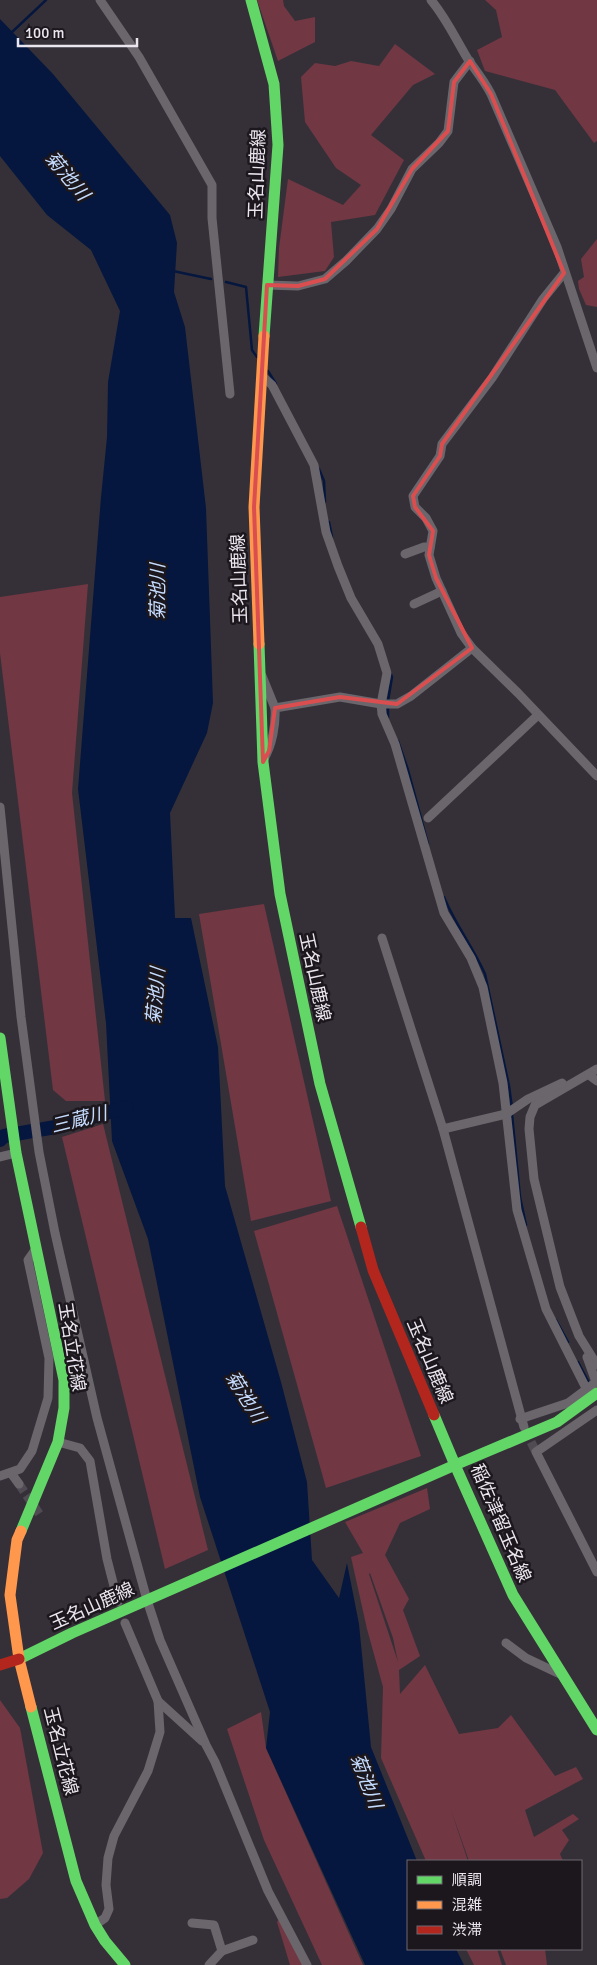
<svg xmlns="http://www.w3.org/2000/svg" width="597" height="1965" font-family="Signika,'Noto Sans JP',sans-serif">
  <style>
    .green { fill: #713743; fill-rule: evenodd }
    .water { fill: #05173e }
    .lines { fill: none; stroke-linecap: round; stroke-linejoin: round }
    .stream { stroke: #05173e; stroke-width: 2.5 }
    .river { stroke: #05173e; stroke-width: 14 }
    .street-tunnel { stroke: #504b53; stroke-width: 9; stroke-dasharray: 9 4.5; stroke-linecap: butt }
    .street { stroke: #6a666c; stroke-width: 9 }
    .fast { stroke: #63d668; stroke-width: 11 }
    .slow { stroke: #ff974d; stroke-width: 11 }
    .jam { stroke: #b3261e; stroke-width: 11 }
    .marked { fill: none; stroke: #da4e50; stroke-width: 4; stroke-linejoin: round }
    .labels { text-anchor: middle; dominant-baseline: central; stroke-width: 5; stroke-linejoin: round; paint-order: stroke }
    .street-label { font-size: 18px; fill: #ebe5ef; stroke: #1b171d }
    .water-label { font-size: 19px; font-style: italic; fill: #c5dbfe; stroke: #1b171d }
  </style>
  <rect width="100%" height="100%" fill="#353038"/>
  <g class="green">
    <path d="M257 0H283L284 6 295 21 315 17V42L278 61Z"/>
    <path d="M485 0H597V141L594 143 555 90 485 71 477 50 502 37 496 10Z"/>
    <path d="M395 44 435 74 413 85 371 135 404 160 375 215 331 222 334 257 325 271 278 277 279 248 288 179 343 205 361 185 336 168 305 122 301 77 315 63 335 66 351 61 379 66Z"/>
    <path d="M597 239V307L586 305 579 289 578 281 584 277 581 259Z"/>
    <path d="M88 584 72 793 105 1101H66L53 1090 0 653V597Z"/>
    <path d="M264 904 331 1201 251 1221 199 914Z"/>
    <path d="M103 1124 208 1550 165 1569 62 1137Z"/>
    <path d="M337 1206 421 1456 326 1488 254 1231Z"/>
    <path d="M427 1488 430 1509 400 1523 385 1555 409 1599 403 1610 420 1656 399 1670 400 1694 425 1665 459 1734 498 1728 511 1715 555 1776 576 1767 583 1779 525 1810 534 1837 573 1814 579 1819 562 1830 569 1840 560 1854 563 1861H469L451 1810 468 1861H426L381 1758 383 1687 367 1629 351 1557 363 1553 345 1522ZM370 1573 393 1638 398 1662 369 1574Z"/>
    <path d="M0 1700 20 1728 43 1853 29 1879 7 1898 0 1899Z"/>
    <path d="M261 1712 266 1748 363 1965H322L264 1840 227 1729Z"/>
    <path d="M280 1918 304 1965H290L277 1922Z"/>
    <path d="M466 1949H497L502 1965H474Z"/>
    <path d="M500 1949H545L547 1965H506Z"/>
  </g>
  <path class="water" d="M0 19 53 74 170 215 177 243 174 292 185 327 206 508 213 703 207 733 170 813 175 918H191L218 1047 225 1186 281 1382 307 1482 312 1560 339 1598 347 1563 359 1624 371 1747 417 1861H408V1949H456L464 1965H365L266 1748 270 1712 200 1497 148 1239 112 1141 106 1023 78 789 101 497 107 437 108 382 120 311 91 250 47 215 0 156Z"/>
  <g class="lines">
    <g class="stream">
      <path d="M11 33 46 0"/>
      <path d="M173 271 211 279"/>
      <path d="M226 282 246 287 252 350 257 357"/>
      <path d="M268 371 276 384"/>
      <path d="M319 469 324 481 325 502"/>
      <path d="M329 522 332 537"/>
      <path d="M388 701 392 677 390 672"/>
      <path d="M388 718V706"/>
      <path d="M398 741 408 770 428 844"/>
      <path d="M444 897C455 924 473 947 485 974L509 1086 512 1108"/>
      <path d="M512 1114 520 1197 526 1225"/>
      <path d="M556 1320 568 1342"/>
      <path d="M578 1362 589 1383"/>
    </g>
    <path class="river" d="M0 1140 4 1136 61 1126 127 1107"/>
    <g class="street-tunnel">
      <path d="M525 1430 536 1452"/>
      <path d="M19 1484 40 1515"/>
    </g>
    <g class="street">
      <path d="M100 0 139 57 212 185V218L230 394"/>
      <path d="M431 0C447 19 456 40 469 61 477 72 485 82 491 94L557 247 597 368"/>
      <path d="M564 273 543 299 492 378 442 444 440 456 413 496 415 507 426 518 433 531 429 555 436 578 461 633 472 648 518 693 597 776"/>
      <path d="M267 285 298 286 325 279 346 261 377 229 391 209 412 169 439 143 448 131 454 82 470 61"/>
      <path d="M262 376 272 385 314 465 326 532 338 566 351 598 378 644 387 673 381 704 382 714 395 744 444 913 471 958 483 987 503 1083 517 1210 546 1309 587 1390"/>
      <path d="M405 554 424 547H430"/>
      <path d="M414 604 442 591"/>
      <path d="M262 676 275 708"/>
      <path d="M264 759C272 745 276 725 275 708L340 697 381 704H397L411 696 472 648"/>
      <path d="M0 807 21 1017 39 1152 55 1233 97 1418 147 1600 160 1640 206 1745 215 1762 268 1891 307 1965"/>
      <path d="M428 818 538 715"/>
      <path d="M382 938 443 1129 524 1427"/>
      <path d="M597 1069 535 1105 530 1117 529 1129 534 1179 560 1287 579 1336 597 1365"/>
      <path d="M589 1075 597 1081"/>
      <path d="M443 1129 506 1114 528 1099 562 1083"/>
      <path d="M0 1157 16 1153"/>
      <path d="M597 1410 536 1452 597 1572"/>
      <path d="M520 1419 568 1403 596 1382 587 1357"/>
      <path d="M58 1442 80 1448 90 1461 107 1559 118 1602"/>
      <path d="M11 1473 19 1484"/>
      <path d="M0 1476 20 1469 32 1451 48 1398 49 1358 28 1260 35 1250"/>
      <path d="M506 1643 526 1658 562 1675"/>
      <path d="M158 1701 202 1741"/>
      <path d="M192 1923 214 1925 222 1951 209 1965"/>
      <path d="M95 1925 105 1918 109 1909 106 1885 108 1858 114 1836 148 1771 160 1732 158 1701 125 1623"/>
      <path d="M222 1951 253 1940"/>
    </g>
    <g class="fast">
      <path d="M251 0 274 84 278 145 264 336"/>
      <path d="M259 644 263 762 280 894 320 1084 361 1227"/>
      <path d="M0 1038 16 1153 64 1380V1408L58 1442 21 1531"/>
      <path d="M597 1393 557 1422 455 1465 513 1595 597 1730"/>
      <path d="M19 1659 72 1633 455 1465 434 1415"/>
      <path d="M31 1707 76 1881 95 1925 105 1941 125 1965"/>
    </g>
    <g class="slow">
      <path d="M259 644 254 507 264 336"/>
      <path d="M21 1531 17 1540 10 1595 19 1659 31 1707"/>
    </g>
    <g class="jam">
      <path d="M361 1227 373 1270 434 1415"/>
      <path d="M0 1665 19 1659"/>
    </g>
  </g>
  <path class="marked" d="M470 61 491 94 564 273 442 444 440 456 413 496 415 507 433 531 429 555 436 578 472 648 397 704 340 697 275 708 269 751 263 762 254 507 267 285 298 286 325 279 377 229 412 169 448 131 454 82Z"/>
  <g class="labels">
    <g class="street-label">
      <text transform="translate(257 174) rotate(-88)">玉名山鹿線</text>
      <text transform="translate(239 579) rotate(-92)">玉名山鹿線</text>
      <text transform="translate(315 977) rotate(78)">玉名山鹿線</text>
      <text transform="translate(72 1347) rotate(81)">玉名立花線</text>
      <text transform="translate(430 1361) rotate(67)">玉名山鹿線</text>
      <text transform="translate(501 1523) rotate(67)">稲佐津留玉名線</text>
      <text transform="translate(92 1606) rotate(-24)">玉名山鹿線</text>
      <text transform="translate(61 1751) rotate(76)">玉名立花線</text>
    </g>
    <g class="water-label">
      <text transform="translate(67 176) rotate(50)">菊池川</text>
      <text transform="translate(158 592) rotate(-90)">菊池川</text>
      <text transform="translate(156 996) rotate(-85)">菊池川</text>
      <text transform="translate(79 1120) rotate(-14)">三蔵川</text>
      <text transform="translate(245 1397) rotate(58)">菊池川</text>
      <text transform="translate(366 1781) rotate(69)">菊池川</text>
    </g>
  </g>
  <rect x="407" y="1860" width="175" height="90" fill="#1b171d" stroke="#6e6971"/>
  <rect x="417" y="1876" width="25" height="8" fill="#63d668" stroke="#6e6971"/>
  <text x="452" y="1885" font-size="15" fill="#ebe5ef">順調</text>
  <rect x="417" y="1901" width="25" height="8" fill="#ff974d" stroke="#6e6971"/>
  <text x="452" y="1910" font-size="15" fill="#ebe5ef">混雑</text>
  <rect x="417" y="1926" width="25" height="8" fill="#b3261e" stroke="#6e6971"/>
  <text x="452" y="1935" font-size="15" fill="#ebe5ef">渋滞</text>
  <path d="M18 38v8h119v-8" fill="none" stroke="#ebe5ef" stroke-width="2.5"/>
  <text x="25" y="38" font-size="15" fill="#ebe5ef" stroke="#1b171d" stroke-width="4" paint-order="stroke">100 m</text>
</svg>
